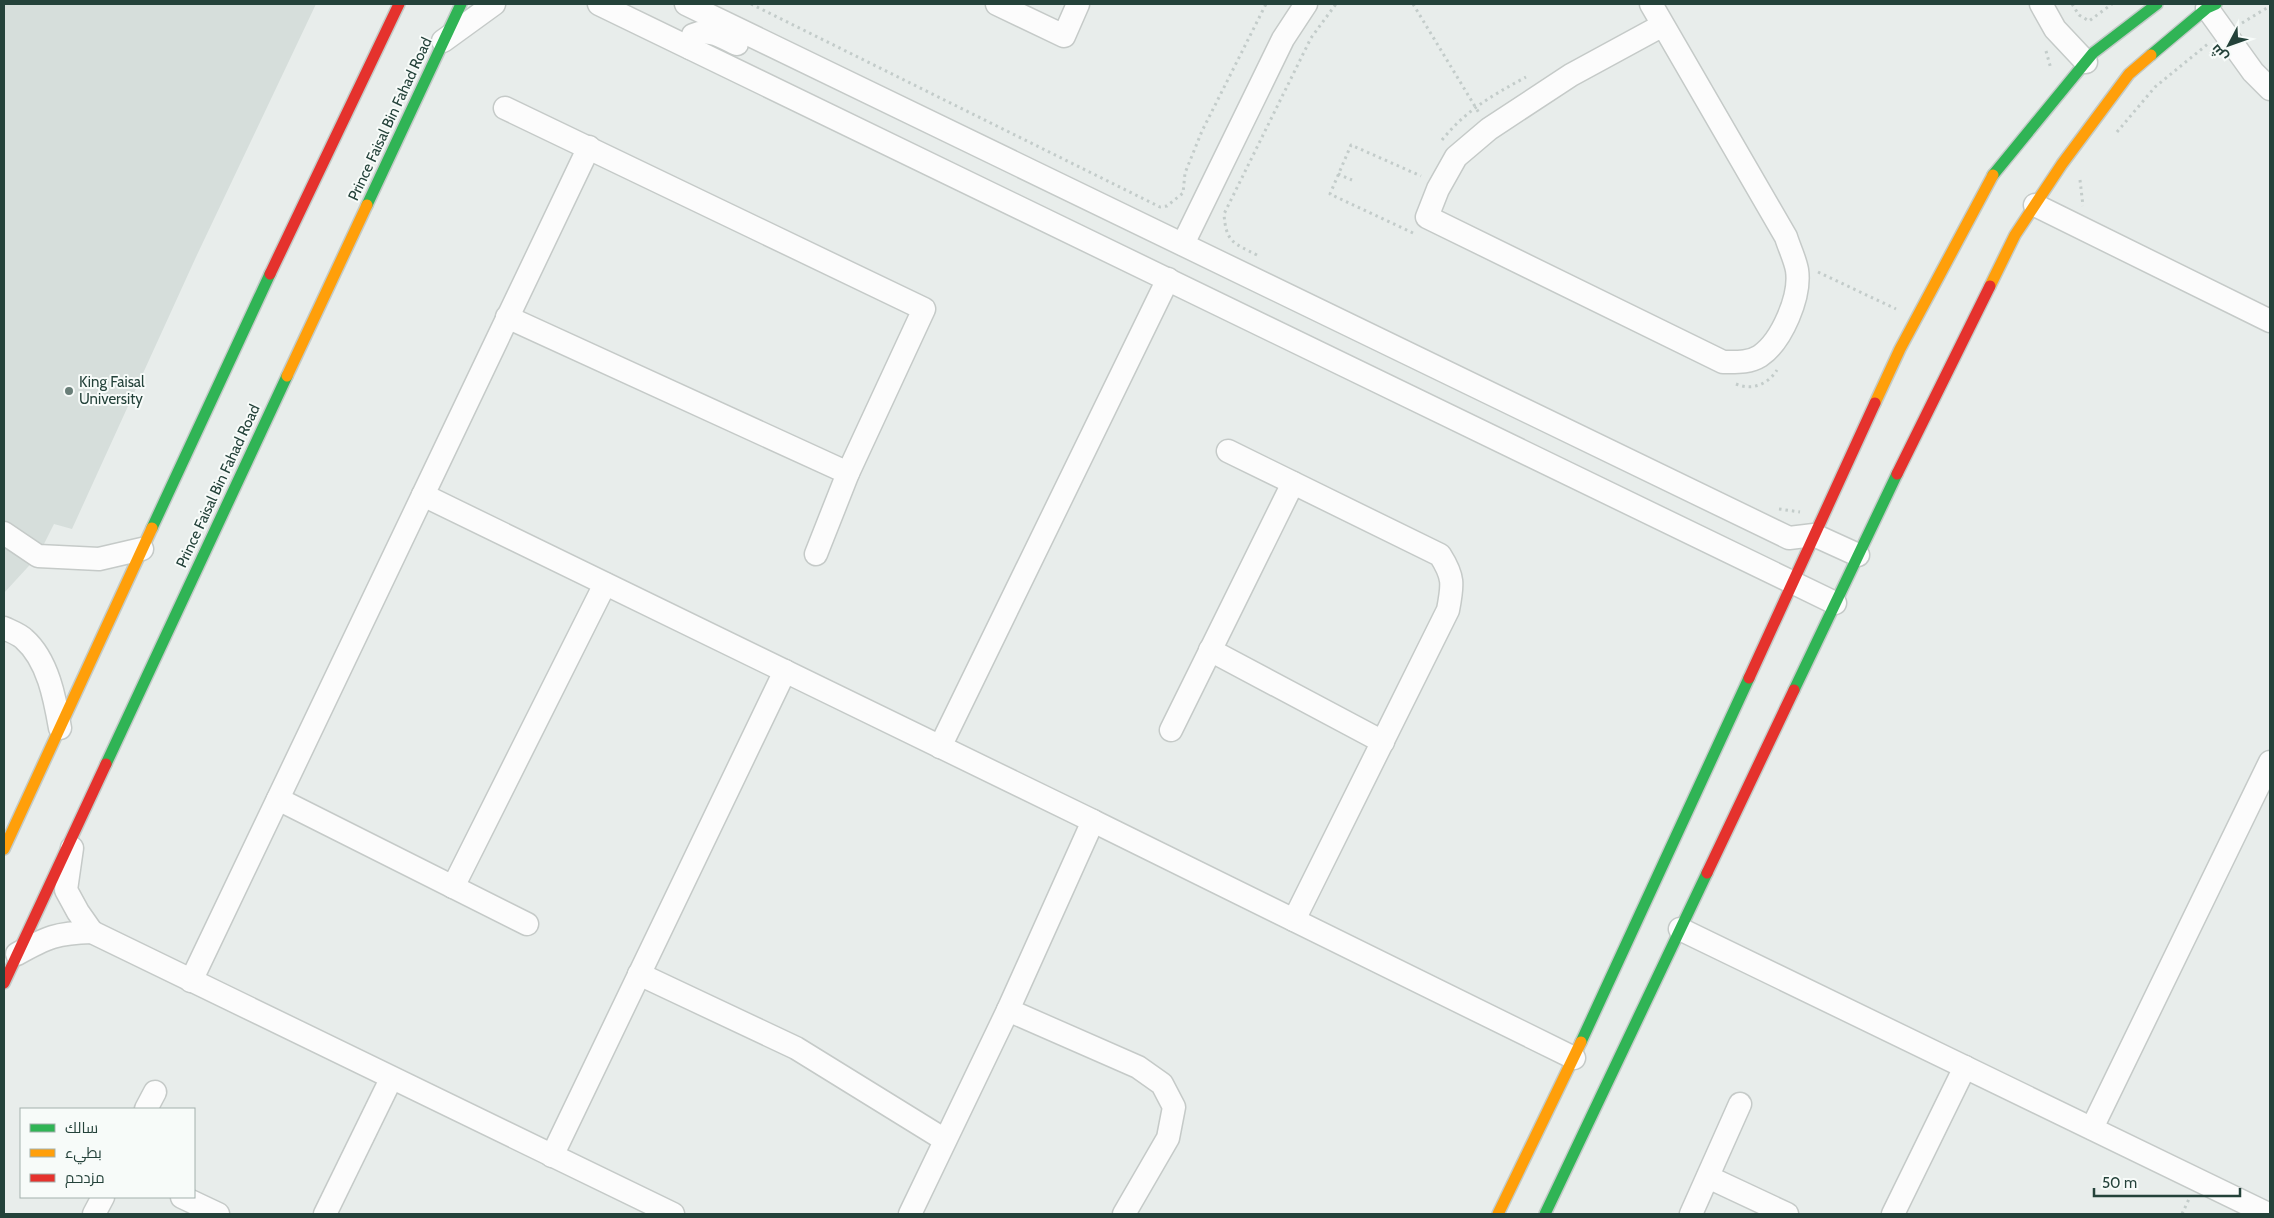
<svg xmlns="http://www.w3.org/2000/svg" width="2274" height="1218" font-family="Cabin,Cairo,sans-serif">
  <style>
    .built { fill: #d6dedb }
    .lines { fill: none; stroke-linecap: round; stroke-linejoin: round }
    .street-casing { stroke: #c5cac8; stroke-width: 25 }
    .fast-casing { stroke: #c3cbc8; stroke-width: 14 }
    .slow-casing { stroke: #c3cbc8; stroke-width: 14 }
    .jam-casing { stroke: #c3cbc8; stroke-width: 14 }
    .path { stroke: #c3ccca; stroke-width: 3; stroke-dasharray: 2.5 4; stroke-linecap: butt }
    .street { stroke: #fcfcfc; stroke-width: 22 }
    .fast { stroke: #30b455; stroke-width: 11 }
    .slow { stroke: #ff9f0a; stroke-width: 11 }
    .jam { stroke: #e5322d; stroke-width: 11 }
    .poi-dot { fill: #697e78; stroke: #f7fbf9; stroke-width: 2 }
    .labels { text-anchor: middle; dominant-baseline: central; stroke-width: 4; stroke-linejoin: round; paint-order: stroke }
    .street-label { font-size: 15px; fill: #24423a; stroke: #f7fbf9 }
    .poi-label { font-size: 15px; fill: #24423a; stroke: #f7fbf9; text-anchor: start }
  </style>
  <rect width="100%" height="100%" fill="#e8edeb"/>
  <path class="built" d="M4 4H316L196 257 72 529 54 524 38 556 4 593Z"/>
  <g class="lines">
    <defs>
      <g id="street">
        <path d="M599 4 1835 603"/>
        <path d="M686 4 1789 538 1814 535 1858 555"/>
        <path d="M997 4 1064 36 1078 4"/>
        <path d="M1651 4 1786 237C1789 247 1795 259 1797 270 1801 296 1782 341 1760 356 1749 363 1736 362 1723 362L1427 217 1438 189 1456 157 1489 129 1571 75 1663 25"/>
        <path d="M2041 4 2055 29 2086 62"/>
        <path d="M2207 8 2253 72 2270 89"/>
        <path d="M443 41 494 4"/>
        <path d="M690 48 693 35C709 28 722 37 737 44"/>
        <path d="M505 108 924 309 848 473 507 317"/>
        <path d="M589 147 423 495 1093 821 1008 1010 1138 1067 1162 1084 1174 1107 1168 1138 1124 1214"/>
        <path d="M2035 205 2270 321"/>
        <path d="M1183 244 1283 39 1306 4"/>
        <path d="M1228 451 1440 555C1454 577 1453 584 1448 610L1294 920"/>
        <path d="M4 533 38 556 99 559 142 549"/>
        <path d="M816 554 848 473"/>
        <path d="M4 628C10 631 19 634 24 639 48 660 55 699 60 728"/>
        <path d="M1210 650 1383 742"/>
        <path d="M1171 730 1293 483"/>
        <path d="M940 747 1168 279"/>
        <path d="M278 799 527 924"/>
        <path d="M1093 821 1574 1058"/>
        <path d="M453 887 605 584"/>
        <path d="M1680 929 2268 1214"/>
        <path d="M92 932 673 1214"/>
        <path d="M17 954C47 937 57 933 92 932L78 912 66 890 72 848"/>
        <path d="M639 974 796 1048 945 1140"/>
        <path d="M191 981 423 495"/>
        <path d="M146 1109 155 1092"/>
        <path d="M2092 1128 2270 762"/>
        <path d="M552 1156 785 671"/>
        <path d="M1708 1177 1787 1214"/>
        <path d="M182 1197 218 1214"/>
        <path d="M94 1214 103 1197"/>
        <path d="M325 1214 391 1079"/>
        <path d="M910 1214 1008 1010"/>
        <path d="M1691 1214 1740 1104"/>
        <path d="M1893 1214 1965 1067"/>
      </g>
      <g id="fast">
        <path d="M2151 55 2207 8 2216 4"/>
        <path d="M1993 175 2093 53 2157 4"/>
        <path d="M367 205 461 4"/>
        <path d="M152 528 270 274"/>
        <path d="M1794 690 1897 474"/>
        <path d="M106 764 287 376"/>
        <path d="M1581 1042 1749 678"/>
        <path d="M1545 1214 1707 873"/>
      </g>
      <g id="slow">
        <path d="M1990 286 2015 235 2062 164 2129 74 2151 55"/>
        <path d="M287 376 367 205"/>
        <path d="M1875 403 1900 349 1993 175"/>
        <path d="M4 849 152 528"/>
        <path d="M1498 1214 1581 1042"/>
      </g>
      <g id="jam">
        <path d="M270 274 399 4"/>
        <path d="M1897 474 1990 286"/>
        <path d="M1749 678 1875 403"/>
        <path d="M1707 873 1794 690"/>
        <path d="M4 983 106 764"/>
      </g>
    </defs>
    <use href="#street" class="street-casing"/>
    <use href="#fast" class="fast-casing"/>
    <use href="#slow" class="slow-casing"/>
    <use href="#jam" class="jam-casing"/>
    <g class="path">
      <path d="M751 4 1160 207 1167 206 1183 193 1185 173 1202 131 1266 4"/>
      <path d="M1413 4 1479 113"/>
      <path d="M2072 4 2079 15 2089 21 2112 4"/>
      <path d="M2242 23 2270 6"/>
      <path d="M2046 51 2051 69"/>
      <path d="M2117 132 2155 87 2209 43"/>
      <path d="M1442 140C1466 110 1493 95 1526 77"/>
      <path d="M1338 174 1352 180"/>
      <path d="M2080 180 2083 206"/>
      <path d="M1413 233 1330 194 1351 145 1421 176"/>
      <path d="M1257 255C1233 243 1226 242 1224 214L1311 38 1336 4"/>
      <path d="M1818 272 1896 309"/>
      <path d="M1736 384C1753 391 1768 384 1777 370"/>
      <path d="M1779 509 1800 512"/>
      <path d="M2182 1214 2189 1199"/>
    </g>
    <use href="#street" class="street"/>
    <use href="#fast" class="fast"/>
    <use href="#slow" class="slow"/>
    <use href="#jam" class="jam"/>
  </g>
  <circle class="poi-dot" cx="69" cy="391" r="5"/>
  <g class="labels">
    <g class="street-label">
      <text transform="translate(390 119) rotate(-65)">Prince Faisal Bin Fahad Road</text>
      <text transform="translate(218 486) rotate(-65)">Prince Faisal Bin Fahad Road</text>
    </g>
    <g class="poi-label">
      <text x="79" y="382">King Faisal<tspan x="79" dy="17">University</tspan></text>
    </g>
  </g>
  <rect width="2274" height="1218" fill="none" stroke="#24423a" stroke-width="10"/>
  <rect x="20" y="1108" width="175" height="90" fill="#f7fbf9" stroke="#a3b1ad"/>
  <rect x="30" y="1124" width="25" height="8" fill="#30b455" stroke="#a3b1ad"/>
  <text x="65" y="1133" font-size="15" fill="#24423a">سالك</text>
  <rect x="30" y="1149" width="25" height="8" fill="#ff9f0a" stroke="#a3b1ad"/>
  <text x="65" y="1158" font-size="15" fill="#24423a">بطيء</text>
  <rect x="30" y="1174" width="25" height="8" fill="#e5322d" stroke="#a3b1ad"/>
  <text x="65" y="1183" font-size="15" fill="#24423a">مزدحم</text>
  <g transform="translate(2229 45) rotate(229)" stroke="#f7fbf9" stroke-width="4" paint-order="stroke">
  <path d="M0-4L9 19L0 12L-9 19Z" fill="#24423a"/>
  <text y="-8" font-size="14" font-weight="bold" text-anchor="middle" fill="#24423a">ش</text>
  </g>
  <path d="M2094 1188v8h146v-8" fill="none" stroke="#24423a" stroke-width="2.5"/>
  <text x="2102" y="1188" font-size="15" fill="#24423a" stroke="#f7fbf9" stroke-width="4" paint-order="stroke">50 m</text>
</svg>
